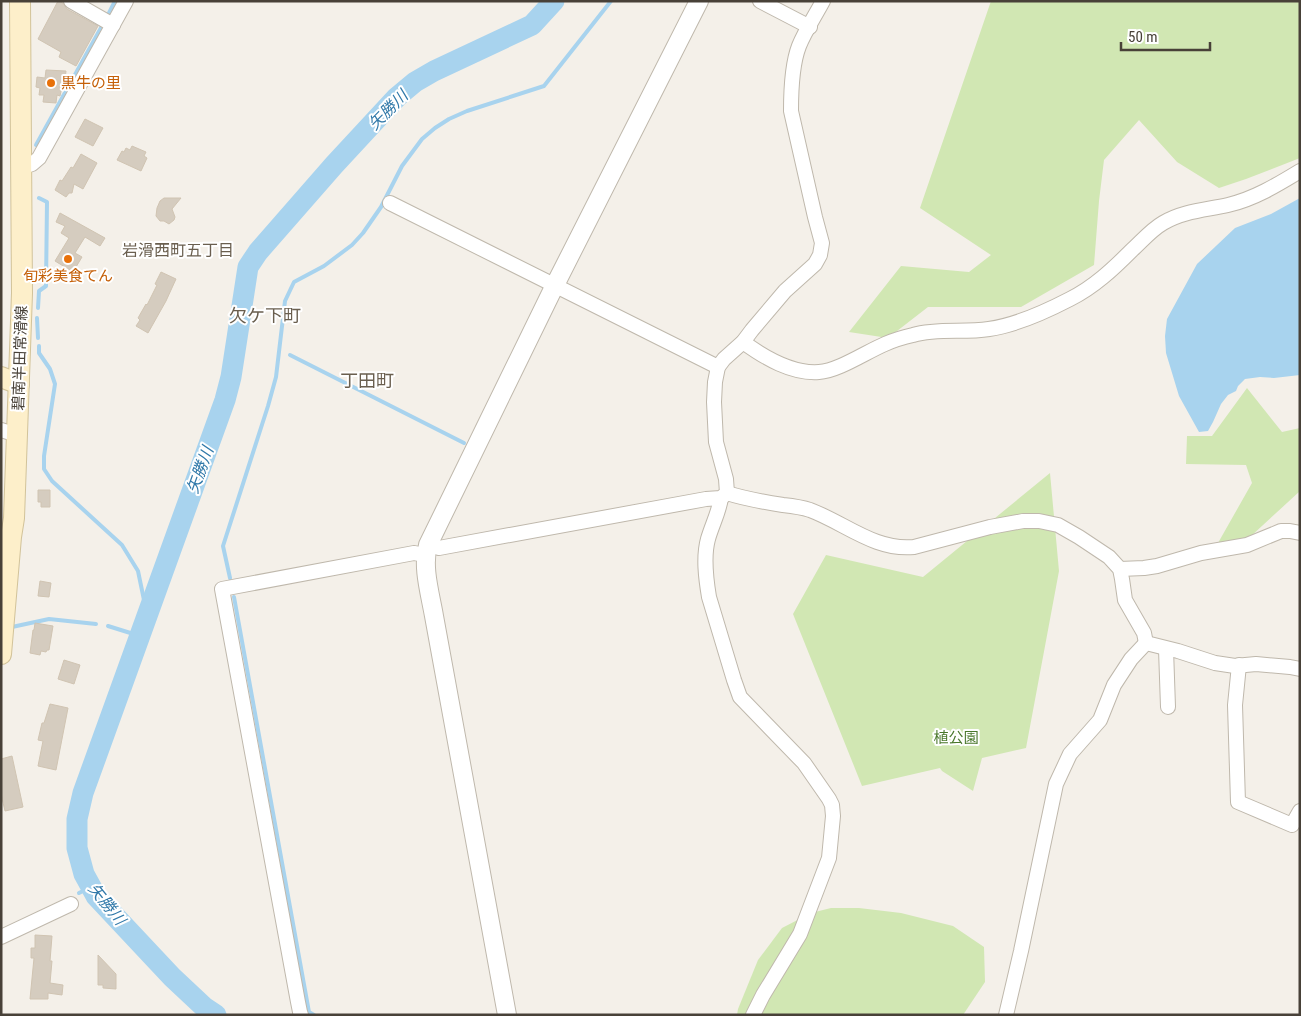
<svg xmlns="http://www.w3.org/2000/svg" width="1301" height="1016" font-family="'Roboto Condensed','Noto Sans JP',sans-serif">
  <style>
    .green { fill: #d1e7b3 }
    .water { fill: #a8d3ee }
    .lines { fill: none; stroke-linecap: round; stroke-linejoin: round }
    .stream { stroke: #a8d3ee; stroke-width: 4 }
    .river { stroke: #a8d3ee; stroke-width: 21 }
    .building { fill: #d5ccbf; stroke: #d0c4b2 }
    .minor-casing { stroke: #bfb8ac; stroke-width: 16 }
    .tertiary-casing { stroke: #bfb8ac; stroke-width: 20 }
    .secondary-casing { stroke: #d2c39a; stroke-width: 22 }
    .minor { stroke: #fff; stroke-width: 14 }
    .tertiary { stroke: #fff; stroke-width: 18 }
    .secondary { stroke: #fdefca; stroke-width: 20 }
    .food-dot { fill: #e8710a; stroke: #fff; stroke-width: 2 }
    .labels { text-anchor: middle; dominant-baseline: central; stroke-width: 4; stroke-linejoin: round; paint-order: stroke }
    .food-label { font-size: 15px; fill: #c56008; stroke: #fff; text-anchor: start }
    .street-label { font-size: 15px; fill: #484138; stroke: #fff }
    .park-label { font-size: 15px; fill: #4a782c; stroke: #fff }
    .water-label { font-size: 16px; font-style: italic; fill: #3179a9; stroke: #fff }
    .neighbourhood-label { font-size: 16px; fill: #6a5f4f; stroke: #fff }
    .quarter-label { font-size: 18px; fill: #6a5f4f; stroke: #fff }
  </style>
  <rect width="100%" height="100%" fill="#f4f0e9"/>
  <g class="green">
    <path d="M991 1H1300V158L1246 179 1219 188 1177 162 1139 120 1104 160 1099 201 1094 265 1021 307H928L888 338 849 332 901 266 969 272 991 255 920 208Z"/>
    <path d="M1247 388 1282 432 1300 428V491L1250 537 1218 543 1252 483 1246 465 1186 464 1187 436H1212Z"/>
    <path d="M1050 473 1059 571 1026 748 982 758 973 791 942 771 940 768 862 786 793 614 826 555 923 577Z"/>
    <path d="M831 908H859L901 913 953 926 984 947 985 982 963 1015H737L738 1009 758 960 782 928 811 913Z"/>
  </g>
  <path class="water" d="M1300 198V375L1274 378 1260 377 1245 379 1238 386 1236 391 1228 395 1221 404 1213 422 1208 431 1199 432 1179 396 1166 353 1165 336 1167 319 1197 264 1235 228 1271 214Z"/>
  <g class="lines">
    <g class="stream">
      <path d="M108 15 115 1"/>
      <path d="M36 145 102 26"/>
      <path d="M38 308 39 291 46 286 47 202 39 198"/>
      <path d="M37 318 38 338"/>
      <path d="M39 346V353L50 369 55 384 44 456V469L52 481 122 545 138 571 144 600 143 629"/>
      <path d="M290 355 464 443"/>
      <path d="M230 578 223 546 268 406 276 377 285 301 294 282 324 266 352 245 363 233 381 207 402 166 422 139 435 128 449 119 467 111 544 86 611 1"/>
      <path d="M234 597 309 1012 314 1015"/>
      <path d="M108 626 140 636"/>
      <path d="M12 627 49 619 96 624"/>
      <path d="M79 893 91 887"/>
    </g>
    <path class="river" d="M216 1015 204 1007 172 977 96 896 84 874 77 848V819L83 793 225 400 231 377 248 267 258 252 334 165 397 97 415 82 434 71 532 25 554 1"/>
  </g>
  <g class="building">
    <path d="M58 1 63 3 67 9 98 26 76 66 59 57 61 52 38 39Z"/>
    <path d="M46 70 66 71 64 88 62 87 60 96 57 95 56 103 43 102 44 95H39L40 88 36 87 37 77 45 78Z"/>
    <path d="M85 119 103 128 93 146 75 137Z"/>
    <path d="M132 146 146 152 144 156 147 158 141 171 117 160 122 151 124 152 126 148 130 150Z"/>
    <path d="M81 154 97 163 83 189 74 184 72 193H69L66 197 55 190 60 180 62 181 71 167 73 168Z"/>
    <path d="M164 198H181L172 209 175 217 174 220 169 224 164 221H160L156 216 157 208 160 201Z"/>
    <path d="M60 213 105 238 100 246 85 237 75 253 82 257 73 272 55 261 69 238 61 233 65 226 56 222Z"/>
    <path d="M161 272 176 279 166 301 148 333 136 326 140 320 138 318 146 304 147 305 157 285 155 284Z"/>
    <path d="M38 490H50V507H41V502H38Z"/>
    <path d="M40 581 51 583 49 597 38 596Z"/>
    <path d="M35 623 53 626 49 650H47L46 652 41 651 40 655 30 653 33 630H34Z"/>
    <path d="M64 660 80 665 74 684 58 679Z"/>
    <path d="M50 704 68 708 56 770 38 766 43 741 38 740 42 723H44Z"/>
    <path d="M12 756 23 807 5 811 1 794V759Z"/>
    <path d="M35 935 52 936 50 961H52L50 983 63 985 62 995 48 993V999H30L34 958H31V948H35Z"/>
    <path d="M98 955 116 974V989L103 988V985H98Z"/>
  </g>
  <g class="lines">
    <defs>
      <g id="minor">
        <path d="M71 1 113 25"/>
        <path d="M760 1 810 27"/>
        <path d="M20 168 32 164 39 158 126 1"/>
        <path d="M390 203 718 367"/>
        <path d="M743 342C765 358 792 374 819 372 838 371 866 352 885 344 894 340 904 337 913 335 938 328 964 333 989 329 1017 325 1045 312 1070 299 1094 287 1113 269 1132 250 1142 241 1151 230 1163 223 1183 211 1206 210 1228 205 1254 199 1277 185 1300 171"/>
        <path d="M1 430 17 435"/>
        <path d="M727 493C745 499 764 502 783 505 792 506 801 507 810 510 845 523 875 551 914 547L990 527 1023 521H1039L1058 525 1079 537 1109 557 1120 569 1122 579 1125 600 1144 633 1146 643"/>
        <path d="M721 498C719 512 712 525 708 539 703 557 706 579 709 597L734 680 740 697 804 763 829 799 832 805 833 816 829 858 800 934 763 995 753 1015"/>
        <path d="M428 545 439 548 706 499 721 498 727 493 726 479 716 442 714 402 715 382 718 367 724 359 743 342 752 330 785 291 815 264 820 255 822 243 815 217 791 111C791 92 792 64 799 46 805 31 815 16 823 1"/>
        <path d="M1120 569 1144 568 1157 566 1201 553 1247 545 1281 531H1290L1300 533"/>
        <path d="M1146 643 1178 651 1215 663 1235 666 1256 664 1290 667 1300 669"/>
        <path d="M1166 649 1168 707"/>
        <path d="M1239 665 1235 705 1238 802 1292 825 1300 811"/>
        <path d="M1 937 71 904"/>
        <path d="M301 1015 300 1012 298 1002 222 589 414 553 425 555"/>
        <path d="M1006 1015 1021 951 1056 784 1070 754 1100 720 1114 685 1131 659 1146 643"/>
      </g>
      <path id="tertiary" d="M507 1015 434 616C430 593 422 567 428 545L555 285 699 1"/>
      <g id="secondary">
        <path d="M1 377 19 384"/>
        <path d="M1 654 11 537 14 518 22 293 20 1"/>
      </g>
    </defs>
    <use href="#minor" class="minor-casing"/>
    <use href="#tertiary" class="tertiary-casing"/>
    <use href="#secondary" class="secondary-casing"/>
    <use href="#minor" class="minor"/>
    <use href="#tertiary" class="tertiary"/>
    <use href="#secondary" class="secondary"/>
  </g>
  <g class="food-dot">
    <circle cx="51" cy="83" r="5"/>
    <circle cx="68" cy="259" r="5"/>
  </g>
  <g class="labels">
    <g class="food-label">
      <text x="61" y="83">黒牛の里</text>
      <text x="68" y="276" text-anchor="middle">旬彩美食てん</text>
    </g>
    <g class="street-label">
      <text transform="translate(20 358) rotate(-88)">碧南半田常滑線</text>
    </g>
    <g class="park-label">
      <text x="956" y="738">植公園</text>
    </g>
    <g class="water-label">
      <text transform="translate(388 110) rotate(-45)">矢勝川</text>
      <text transform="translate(200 470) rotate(-70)">矢勝川</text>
      <text transform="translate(107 904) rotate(51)">矢勝川</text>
    </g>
    <g class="neighbourhood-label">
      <text x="178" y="250">岩滑西町五丁目</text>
    </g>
    <g class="quarter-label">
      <text x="265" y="315">欠ケ下町</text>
      <text x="367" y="380">丁田町</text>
    </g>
  </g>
  <rect width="1301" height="1016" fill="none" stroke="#484138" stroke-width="5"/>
  <path d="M1121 42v8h89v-8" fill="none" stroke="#484138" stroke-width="2.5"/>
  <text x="1128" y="42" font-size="15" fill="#484138" stroke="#ffffff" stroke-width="4" paint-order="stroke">50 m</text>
</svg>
